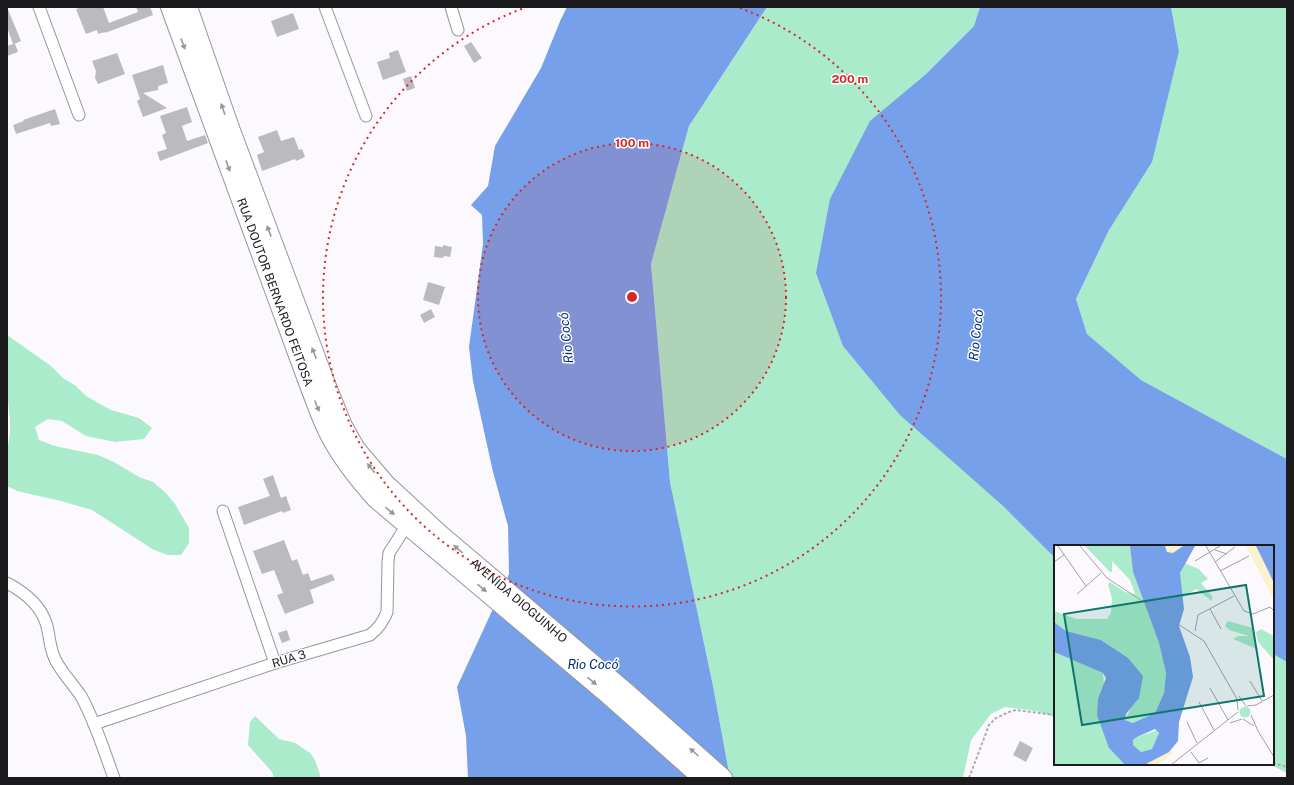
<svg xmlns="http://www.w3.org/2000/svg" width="1294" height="785" font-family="'Public Sans',sans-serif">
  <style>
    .green { fill: #aaebcb }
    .water { fill: #76a0e9 }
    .building { fill: #bbbabf }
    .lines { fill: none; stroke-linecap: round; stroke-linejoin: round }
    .street-casing { stroke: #98959a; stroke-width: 13 }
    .primary-casing { stroke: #98959a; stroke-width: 20 }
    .path { stroke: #aeacb0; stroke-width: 2; stroke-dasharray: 3 2; stroke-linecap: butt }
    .street { stroke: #fff; stroke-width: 11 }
    .primary { stroke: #fff; stroke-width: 18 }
    .oneway { fill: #989899 }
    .ring { fill: none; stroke: #d62828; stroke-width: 2; stroke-dasharray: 2 4 }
    .labels { text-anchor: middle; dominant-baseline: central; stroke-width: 3; stroke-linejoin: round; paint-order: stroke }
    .street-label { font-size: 12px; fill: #1b1a1c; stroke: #fff }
    .water-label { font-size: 13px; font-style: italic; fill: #002d7f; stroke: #fff }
    .inset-road { fill: none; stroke: #a2a0a4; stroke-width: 1 }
    .view { fill: #0f766e; fill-opacity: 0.15; stroke: #0f766e; stroke-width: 2 }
    .inset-edge { fill: none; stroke: #1b1a1c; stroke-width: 2 }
    .centre { fill: #d62828; stroke: #fff; stroke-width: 2 }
    .ring-label { font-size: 12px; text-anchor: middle; font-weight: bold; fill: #d62828; stroke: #fff; stroke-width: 3; stroke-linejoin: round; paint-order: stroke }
  </style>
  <rect width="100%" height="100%" fill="#fcf9fe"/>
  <g class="green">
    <path d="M767 7H980L974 26 925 75 1002 505 1055 558V717L1036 711 1005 707 991 714 971 740 963 778H730L713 686 670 482 651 264 689 126Z"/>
    <path d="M1171 7H1287V459L1141 380 1087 334 1076 299 1109 230 1179 51Z"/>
    <path d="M7 335 51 366 63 378 76 386 86 396 111 410 139 418 152 428 144 439 115 442 86 436 62 421 48 419 35 427 39 440 55 446 98 455 114 462 139 477 153 482 166 493 175 504 189 528V543L181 555H168L154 550 92 510 61 501 17 491 7 486V450L10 435V420L7 391Z"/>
    <path d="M1273 654 1287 662V773L1269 764H1273Z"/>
    <path d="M255 716 279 739 295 743 310 753 315 760 321 778H274L272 772 248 745 250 722Z"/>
  </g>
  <g class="water">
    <path d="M567 7H767L689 126 651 264 670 482 713 686 730 778H468L466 736 457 687 509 574 508 526 493 472 473 381 469 347 483 244 482 215 471 205 488 186 495 146 541 68 561 19Z"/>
    <path d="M980 7H1171L1179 51 1152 162 1109 230 1076 299 1087 334 1141 380 1287 459V662L1273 654V546H1055V558L1002 505 900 415 843 346 816 273 830 199 870 121 925 75 974 26Z"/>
  </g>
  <g class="building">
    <path d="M7 7 21 41 14 44H15L18 52 7 56V46L13 44 7 27Z"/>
    <path d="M82 7H103L109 23 138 12 136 7H150L153 15 105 33V32L98 34 97 30 86 34 76 9Z"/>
    <path d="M293 13 299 29 277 37 271 21Z"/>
    <path d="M471 42 482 58 474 63 464 46Z"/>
    <path d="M398 50 406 72 383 80 377 62 390 58 389 53Z"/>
    <path d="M117 53 125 74 98 84 95 78 96 71 92 61Z"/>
    <path d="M163 65 168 83 158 86V90L143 93 167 108 143 117 137 101 140 99 132 75Z"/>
    <path d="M411 76 415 88 407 91 403 79Z"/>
    <path d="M187 107 192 122 182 126 187 141 205 135 208 143 160 161 157 152 167 149 162 135 166 133 160 116Z"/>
    <path d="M55 109 60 124 51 126 50 123 16 134 13 125 24 121 23 120Z"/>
    <path d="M277 130 281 141 294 137 299 150 302 149 305 157 296 161 295 159 262 171 257 155 264 152 258 137Z"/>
    <path d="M443 245 452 247 450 257 444 256 443 258 434 257 435 246 443 247Z"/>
    <path d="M428 282 445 287 439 305 423 300Z"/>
    <path d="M431 309 435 317 424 323 420 315Z"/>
    <path d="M273 475 281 498 286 496 291 510 283 513 282 511 244 525 238 507 270 496 263 479Z"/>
    <path d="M284 540 292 561 297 559 303 575 308 573 311 581 332 574 335 580 310 590 314 603 285 614 277 595 283 593 274 570 262 574 253 551Z"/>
    <path d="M287 630 290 640 282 643 278 633Z"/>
    <path d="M1020 741 1033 748 1026 762 1013 755Z"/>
  </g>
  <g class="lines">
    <defs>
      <g id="street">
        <path d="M39 7 79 115"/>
        <path d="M325 7 366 116"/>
        <path d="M451 7 458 30"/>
        <path d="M223 511 275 663"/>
        <path d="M7 583C24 592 40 604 46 623 50 635 49 647 55 659 61 672 73 684 81 696 95 721 104 751 114 778"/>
        <path d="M94 724 275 663 370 635C379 628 383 622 387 612L388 562 389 553 407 525"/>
      </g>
      <g id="primary">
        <path id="s1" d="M170 7 310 388C316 403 321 419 329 434 341 458 358 479 376 499L605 692 702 778"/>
        <path id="s2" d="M188 7 230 128 326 384 343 426 356 449 386 484 440 534 625 691 723 778"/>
      </g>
    </defs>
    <use href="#street" class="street-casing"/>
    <use href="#primary" class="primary-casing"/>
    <g class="path">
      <path d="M1273 763 1287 767"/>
      <path d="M969 778 989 725 996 718 1009 712 1016 710 1055 715"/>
    </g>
    <use href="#street" class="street"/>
    <use href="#primary" class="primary"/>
  </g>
  <defs><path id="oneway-solid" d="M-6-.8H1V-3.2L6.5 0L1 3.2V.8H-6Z"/></defs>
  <g class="oneway">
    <use href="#oneway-solid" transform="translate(183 44) rotate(70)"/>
    <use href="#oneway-solid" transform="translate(223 109) rotate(-109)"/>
    <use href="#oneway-solid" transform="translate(228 166) rotate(70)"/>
    <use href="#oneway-solid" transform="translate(269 231) rotate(-111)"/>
    <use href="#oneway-solid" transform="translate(314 353) rotate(-111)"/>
    <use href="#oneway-solid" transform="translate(317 406) rotate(68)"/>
    <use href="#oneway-solid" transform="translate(371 468) rotate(-129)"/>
    <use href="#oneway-solid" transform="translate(390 511) rotate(40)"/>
    <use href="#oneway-solid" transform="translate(458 549) rotate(-140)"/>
    <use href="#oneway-solid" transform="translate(482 588) rotate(40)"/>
    <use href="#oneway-solid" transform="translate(592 681) rotate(40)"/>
    <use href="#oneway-solid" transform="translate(694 752) rotate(-138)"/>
  </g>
  <circle cx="632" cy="297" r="154" fill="#d62828" fill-opacity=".12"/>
  <g class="ring">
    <circle cx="632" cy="297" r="154"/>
    <path d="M740 8A309 309 0 1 1 524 8"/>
  </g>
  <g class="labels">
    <g class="street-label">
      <text stroke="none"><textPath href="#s1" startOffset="304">RUA DOUTOR BERNARDO FEITOSA</textPath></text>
      <text stroke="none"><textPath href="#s2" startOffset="696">AVENIDA DIOGUINHO</textPath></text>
      <text transform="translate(289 659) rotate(-17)">RUA 3</text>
    </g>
    <g class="water-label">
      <text transform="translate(976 335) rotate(-84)">Rio Cocó</text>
      <text transform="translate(566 338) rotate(-96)">Rio Cocó</text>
      <text x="593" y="664">Rio Cocó</text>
    </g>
  </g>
  <g transform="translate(1054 545)">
    <rect width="220" height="220" fill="#fcf9fe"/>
    <path d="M31 1H76L79 27 105 98 112 128 110 148 101 168 87 176 79 178 71 175 78 161 58 102 47 95 12 86 0 77V66L23 74H53L57 68 58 54 54 39 56 37 71 47 81 49 76 35 58 16V27H56ZM130 18 145 24 154 34 147 38 158 51V56L142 44 127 53 126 28ZM174 76 199 83 201 98 205 105 179 94 184 91H195L175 85 171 81ZM207 84 220 91V115L204 97 202 87ZM0 107 49 128 55 203 70 219H0ZM185.5 167a5.5 5.5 0 1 1 11 0a5.5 5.5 0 1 1-11 0ZM104 185V193L98 204 87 207 79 200V195L83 192Z" fill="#aaebcb"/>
    <path d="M111 1H129L119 8H113ZM192 1H202L220 38V55ZM116 206 119 208 105 219H92Z" fill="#fbf1cb"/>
    <path d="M76 1H111L113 7 119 8 129 1H141L126 28 130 64 125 81 136 112 139 132 125 177 124 196 115 207 92 219H70L55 203 43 170 44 154 52 133 49 128 0 107V77L12 86 47 95 74 113 89 131 85 153 72 169 71 175 79 178 101 168 110 148 112 128 105 98 79 27ZM101 184 105 188 98 204 87 207 79 200V195L83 192ZM202 1H220V38L207 11Z" fill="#76a0e9" fill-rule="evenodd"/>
    <path class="inset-road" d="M4 1 32 41M26 1 53 33 150 96 183 154 184 165M152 1 190 66 199 69 216 62 220 66M161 5 173 9M141 16 166 1M0 17 10 10M161 17 181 2M166 26 195 11M23 49 47 28M156 64 167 84M141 86 144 70 180 51M196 136 208 156M156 143 174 175M185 151 192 161M145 157 160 185M193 161 202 160 220 150M197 170 204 186 220 212M189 174 200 181M133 177 143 198M176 178 188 174M137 207 145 218 154 213M118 219 184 167"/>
    <path class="view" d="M192 40 210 151 28 180 10 69Z"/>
    <rect width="220" height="220" class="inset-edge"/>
  </g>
  <circle cx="632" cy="297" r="6" class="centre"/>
  <g class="ring-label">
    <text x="850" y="83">200 m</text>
    <text x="632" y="147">100 m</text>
  </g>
  <rect width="1294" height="785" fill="none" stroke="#1b1a1c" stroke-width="16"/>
</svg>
